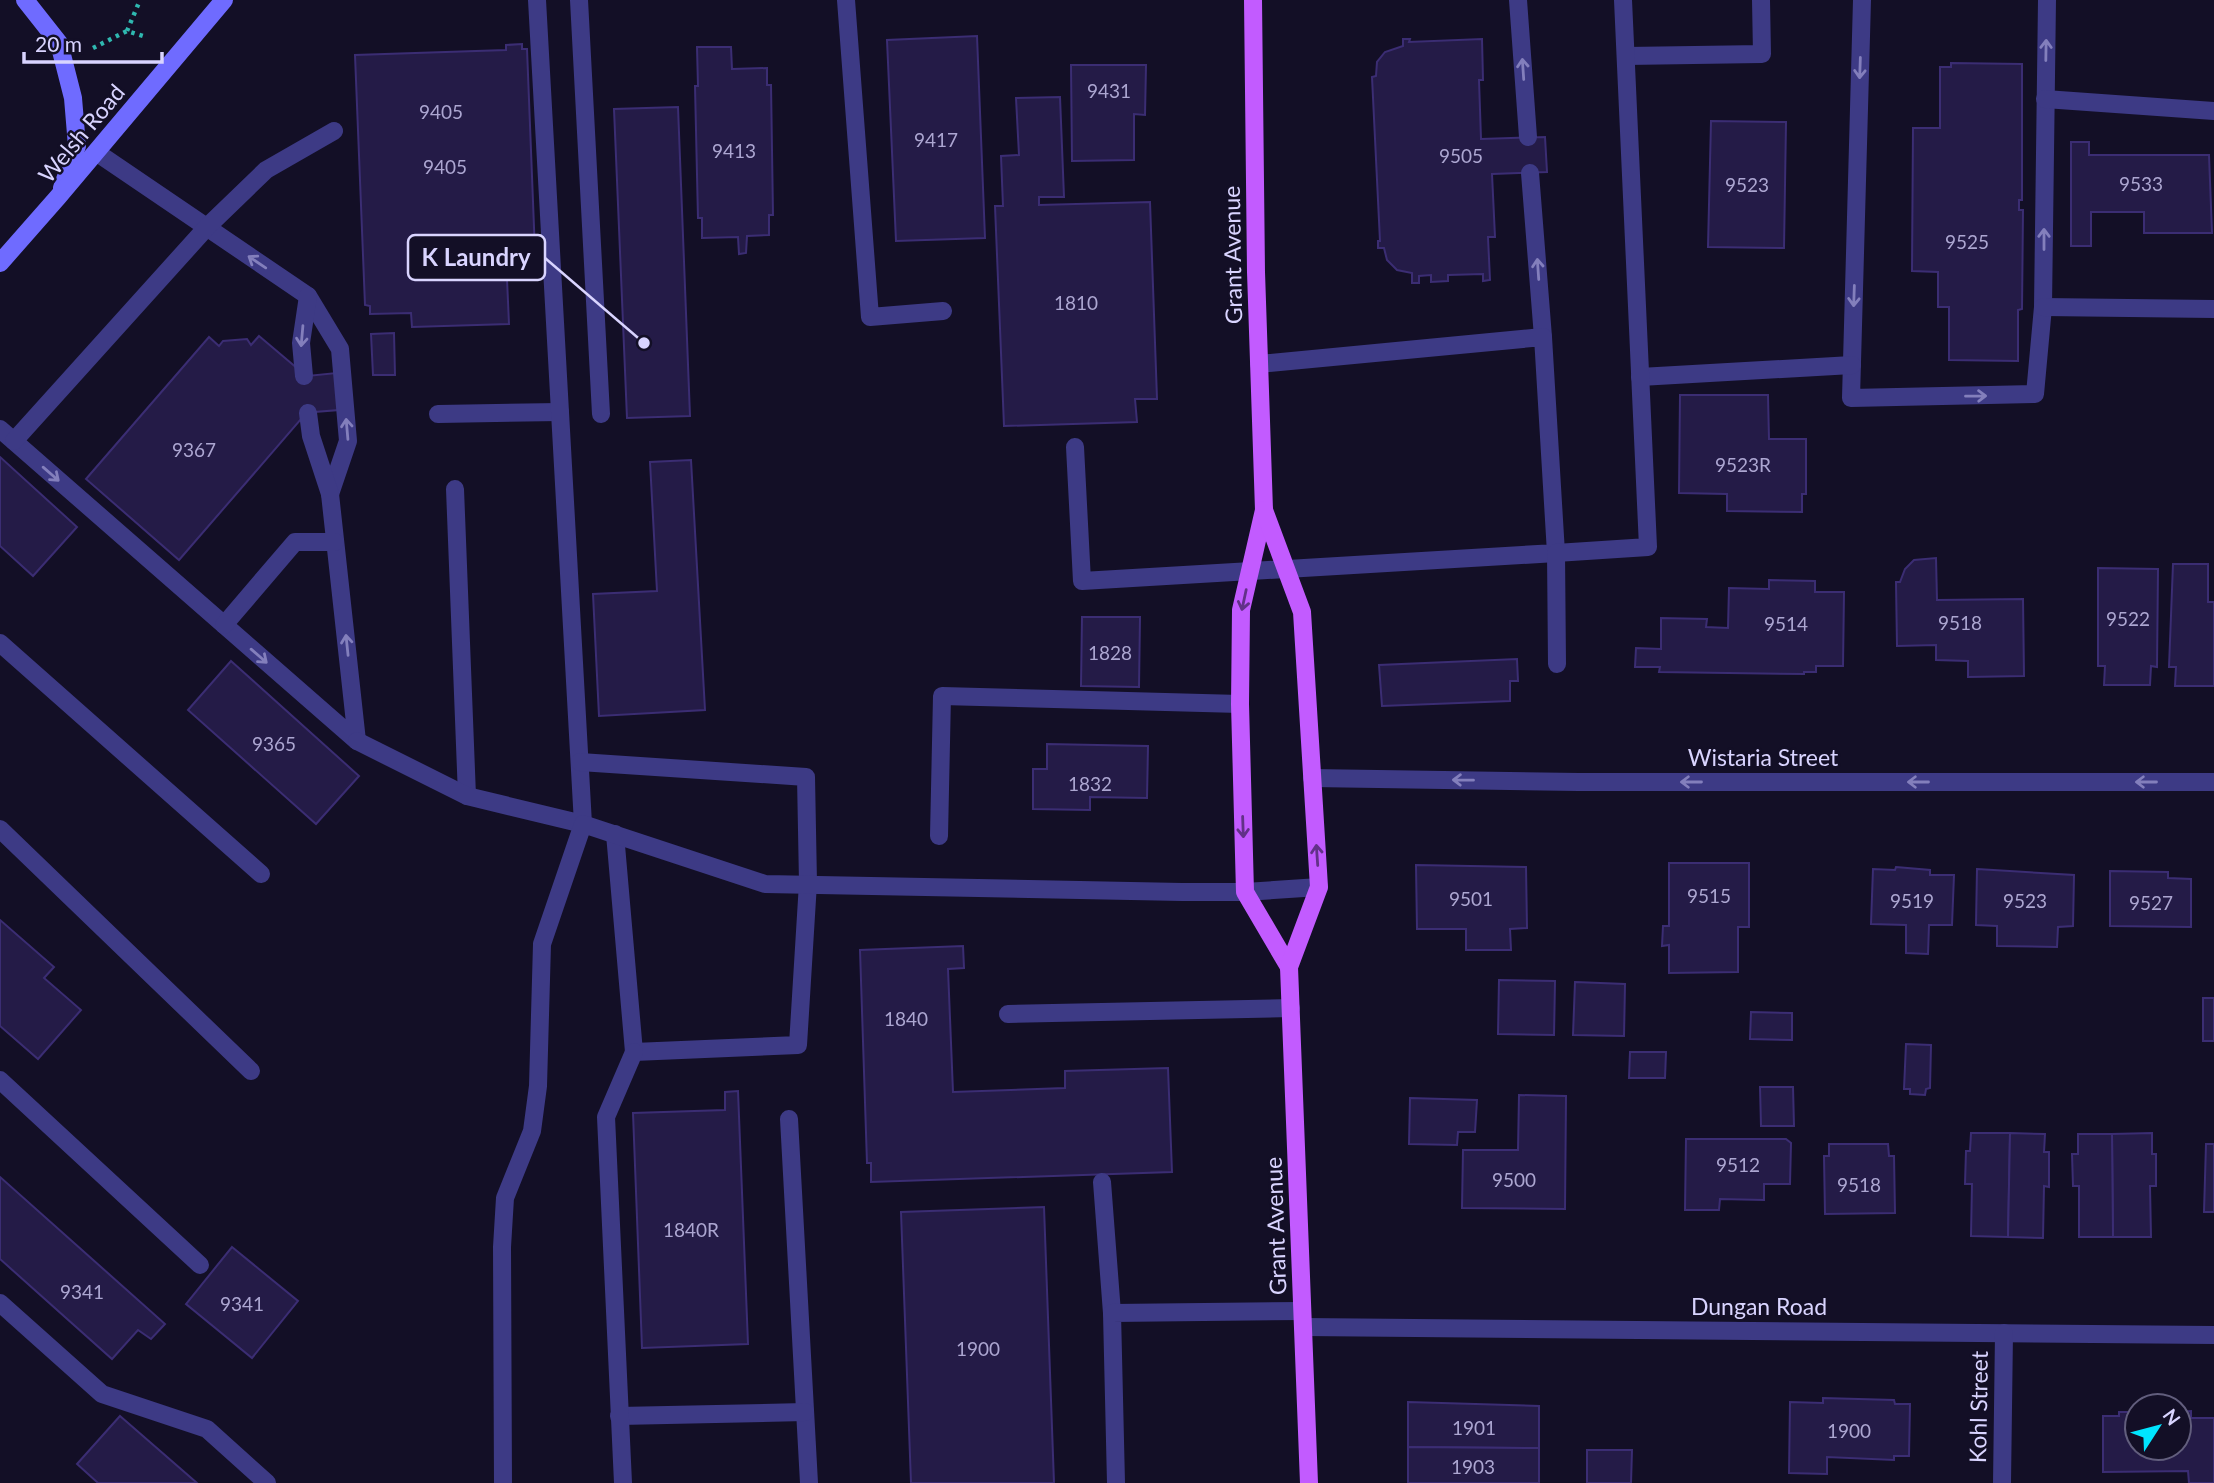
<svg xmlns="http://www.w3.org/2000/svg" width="2214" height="1483" font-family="Lato,sans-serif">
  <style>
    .building { fill: #241b47; stroke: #3b2d73; stroke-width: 2 }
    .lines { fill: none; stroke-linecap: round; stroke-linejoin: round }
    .path { stroke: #2fb8b0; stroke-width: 4.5; stroke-dasharray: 3.5 5; stroke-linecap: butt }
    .service { stroke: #3d3a85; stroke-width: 18 }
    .minor { stroke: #3d3a85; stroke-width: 18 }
    .secondary { stroke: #6f6bff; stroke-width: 18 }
    .primary { stroke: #c25bff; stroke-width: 18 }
    .oneway { stroke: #837fbc }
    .oneway2 { stroke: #623188 }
    .labels { text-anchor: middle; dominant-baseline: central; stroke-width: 5; stroke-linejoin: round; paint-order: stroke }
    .number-label { font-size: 19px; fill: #aca6d1 }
    .street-label { font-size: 23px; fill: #d9d4ff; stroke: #130f26 }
    .leader { fill: none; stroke: #d9d4ff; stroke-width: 2.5 }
    .callout-dot { fill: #d9d4ff; stroke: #130f26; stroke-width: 2.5 }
    .callout { fill: #130f26; stroke: #d9d4ff; stroke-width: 2.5 }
    .callout-label { font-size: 24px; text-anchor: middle; font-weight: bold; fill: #d9d4ff }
  </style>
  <rect width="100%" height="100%" fill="#130f26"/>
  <g class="building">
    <path d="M977 36 985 238 896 241 887 40Z"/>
    <path d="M1403 39H1410L1409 42 1482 39 1483 80H1479L1481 139 1545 137 1547 172 1492 174 1495 237H1488L1490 280 1483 281V274L1448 275V281L1431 282V275L1419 276V283H1412V273L1397 270 1387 260 1384 248H1378V241H1380L1372 77 1376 76 1377 62 1385 52 1403 46Z"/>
    <path d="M522 44V49H527L536 278 507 279 509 324 412 327 411 313 370 314V306L365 305 355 55 506 50V45Z"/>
    <path d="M697 47H731L732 69 767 68V85H771L773 215H769V235L747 236 746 253 739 254 738 237 702 238V218H698L695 86H698Z"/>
    <path d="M1951 63 2022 64V200H2019V210H2023L2022 309 2018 310V361L1949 360V307H1938V272L1912 271 1913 128H1940V67H1951Z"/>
    <path d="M1071 65H1146L1145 115 1134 114V160L1072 161Z"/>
    <path d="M1060 97 1064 197H1039V205L1150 202 1157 399H1135L1137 422 1004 426 995 206H1003L1001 156 1019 155 1016 98Z"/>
    <path d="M678 107 690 416 627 418 614 109Z"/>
    <path d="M1711 121 1786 122 1784 248 1708 247Z"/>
    <path d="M2071 142H2089V155H2209L2212 233H2144V212H2091V246H2071Z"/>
    <path d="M394 333 395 375H373L371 334Z"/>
    <path d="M259 336 298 369V377L336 373 339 410 302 413V418L179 560 86 479 209 337 219 346 223 341 247 339 251 345Z"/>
    <path d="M1680 395H1768L1769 439H1806V494H1802V512L1727 511V494L1679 493Z"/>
    <path d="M0 457 77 527 33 576 0 546Z"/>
    <path d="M691 460 705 710 599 716 593 594 657 591 650 462Z"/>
    <path d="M1936 558 1937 600 2023 599 2024 676 1968 677V661L1936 660V645L1897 646 1896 582H1900L1905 569 1914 560Z"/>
    <path d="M2173 564H2208V602H2214V686H2175L2176 667H2169Z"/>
    <path d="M2098 568 2158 569 2157 667 2151 666 2150 685H2104L2105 666H2098Z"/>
    <path d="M1769 580 1815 581V592H1844L1843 666H1816V672H1804V674L1659 672 1660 667H1635L1636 648 1661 649V618L1707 619 1706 627 1728 628 1729 588 1769 589Z"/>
    <path d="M1082 617H1140L1139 687 1081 686Z"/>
    <path d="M1517 659 1518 681H1510V701L1382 706 1379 665Z"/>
    <path d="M231 661 359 776 316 824 188 710Z"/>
    <path d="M1047 744 1148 746 1147 798 1090 797V810L1033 809V769H1047Z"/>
    <path d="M1669 863H1749V927H1738V972L1669 973V945L1662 946 1663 926H1669Z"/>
    <path d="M1416 865 1526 867 1527 928 1510 929 1511 950H1466V929H1417Z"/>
    <path d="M1896 867 1930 870V875H1954L1952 925H1929L1928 954 1906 953V925L1871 924 1873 869 1895 870Z"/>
    <path d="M1977 869 2074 875 2073 926 2058 927 2057 947 1997 946V926L1976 925Z"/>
    <path d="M2110 871 2168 872V878L2191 879V927L2110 926Z"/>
    <path d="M0 920 54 967 44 978 81 1010 38 1059 0 1026Z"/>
    <path d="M963 946 964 968 948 969 953 1092 1065 1088V1071L1168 1068 1172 1172 871 1182V1163H867L860 950Z"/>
    <path d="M1499 980 1555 981 1554 1035 1498 1034Z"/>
    <path d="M1575 982 1625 984 1624 1036 1573 1035Z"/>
    <rect x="2203" y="998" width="11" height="43"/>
    <path d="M1751 1012 1792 1013V1040L1750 1039Z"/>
    <path d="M1906 1044 1931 1045 1930 1088 1926 1089 1925 1095 1910 1094V1089H1904Z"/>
    <path d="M1630 1052H1666L1665 1078H1629Z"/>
    <path d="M1760 1087H1793L1794 1126H1761Z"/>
    <path d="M738 1091 748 1344 642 1348 633 1113 725 1110V1092Z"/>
    <path d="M1519 1095 1566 1096 1565 1209 1462 1208 1463 1150H1518Z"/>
    <path d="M1410 1098 1477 1100 1475 1132H1458L1457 1145 1409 1144Z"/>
    <path d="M1971 1133H2010L2008 1237 1971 1236 1972 1184H1965L1966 1151H1970Z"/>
    <path d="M2010 1133 2045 1134 2044 1152H2049V1187L2044 1186 2043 1238 2008 1237Z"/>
    <path d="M2152 1133V1154H2156V1186H2150L2151 1237H2113L2112 1134Z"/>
    <path d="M2078 1134H2112L2113 1237H2079V1186H2073L2072 1154H2078Z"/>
    <path d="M1686 1139H1786L1791 1143 1790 1184H1764V1200L1720 1199 1719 1210H1685Z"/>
    <path d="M1829 1144H1888L1889 1156H1894L1895 1213 1825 1214 1824 1156H1829Z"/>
    <path d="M2206 1144H2214V1212H2204Z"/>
    <path d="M0 1177 165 1324 151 1339 138 1330 112 1359 0 1259Z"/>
    <path d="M1044 1207 1054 1483H911L901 1212Z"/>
    <path d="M232 1247 298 1301 252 1358 186 1304Z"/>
    <path d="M1823 1398 1894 1400 1895 1404H1910L1909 1456H1894V1460L1827 1457V1474L1789 1473 1790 1402 1823 1403Z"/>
    <path d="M1408 1402 1539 1406V1448L1408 1447Z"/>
    <path d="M2191 1411V1418H2214V1483H2189L2188 1471 2103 1472V1416H2119V1412H2137V1448H2179V1412Z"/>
    <path d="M120 1416 197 1483H98L77 1464Z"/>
    <path d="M1408 1447 1539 1448V1483H1408Z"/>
    <path d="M1587 1450H1632L1631 1483H1587Z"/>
  </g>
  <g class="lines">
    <g class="path">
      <path d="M127 31 140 0"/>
      <path d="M93 48 127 31 143 36"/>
    </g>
    <g class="service">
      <path d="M579 0 601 414"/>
      <path d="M846 0 870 317 943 311"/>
      <path d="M1518 0 1528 137"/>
      <path d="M1862 0 1851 398 2035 394 2043 307 2047 0"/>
      <path d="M1626 56 1762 54 1761 0"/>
      <path d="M2045 99 2214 111"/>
      <path d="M96 152 308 296 340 349 348 441 330 494"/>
      <path d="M1530 173 1543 337"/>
      <path d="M2043 307 2214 309"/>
      <path d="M304 376 301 343 308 296"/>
      <path d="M1640 377 1852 365"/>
      <path d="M438 414 560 412"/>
      <path d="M0 429 357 741 330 494 311 436 308 413"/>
      <path d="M14 441 207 227 266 170 334 131"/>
      <path d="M1075 447 1082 581 1556 553 1543 337 1259 364"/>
      <path d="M455 489 467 796"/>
      <path d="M224 625 295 542H335"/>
      <path d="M0 643 261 874"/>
      <path d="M1557 664 1556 553 1648 547 1623 0"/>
      <path d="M357 741 467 796 583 824 537 0"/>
      <path d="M580 762 806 777 808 883 798 1045 634 1052 615 834"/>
      <path d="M0 829 251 1071"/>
      <path d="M939 836 942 696 1240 704"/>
      <path d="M1008 1014 1291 1008"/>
      <path d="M0 1080 200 1265"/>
      <path d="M789 1119 809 1483"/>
      <path d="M1102 1182 1112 1313"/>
      <path d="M0 1303 102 1394 207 1429 267 1483"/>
      <path d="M619 1416 805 1412"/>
      <path d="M503 1483 502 1247 505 1198 532 1131 538 1086 542 944 583 824 765 884 1182 892H1245L1319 887"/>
      <path d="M623 1483 606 1117 634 1052"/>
      <path d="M1116 1483 1112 1313 1302 1311"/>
    </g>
    <g class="minor">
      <path d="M1312 778 1579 782H2214"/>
      <path d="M1303 1327 2214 1335"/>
      <path d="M2002 1483 2004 1333"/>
    </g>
    <g class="secondary">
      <path d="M25 0 59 43 73 98 77 146 62 188"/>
      <path d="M0 263 58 197 224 0"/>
    </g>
    <g class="primary">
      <path d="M1253 0 1256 272 1264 510 1241 610 1240 704 1245 892 1289 967"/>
      <path d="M1264 510 1302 612 1319 887 1289 967 1309 1483"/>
    </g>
  </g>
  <defs><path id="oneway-shaft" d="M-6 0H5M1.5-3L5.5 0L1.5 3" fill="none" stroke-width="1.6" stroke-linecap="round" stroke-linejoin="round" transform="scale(1.75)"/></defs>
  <g class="oneway">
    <use href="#oneway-shaft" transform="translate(2046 50) rotate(-89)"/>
    <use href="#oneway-shaft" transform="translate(1860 68) rotate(92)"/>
    <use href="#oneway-shaft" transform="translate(1523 69) rotate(-94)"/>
    <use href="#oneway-shaft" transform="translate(2044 239) rotate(-90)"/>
    <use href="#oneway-shaft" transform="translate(257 262) rotate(-146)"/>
    <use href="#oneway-shaft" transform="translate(1538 269) rotate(-94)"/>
    <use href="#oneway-shaft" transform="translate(1854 296) rotate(92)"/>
    <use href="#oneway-shaft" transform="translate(302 336) rotate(95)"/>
    <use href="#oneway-shaft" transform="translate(1976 396) rotate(-1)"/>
    <use href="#oneway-shaft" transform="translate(347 429) rotate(-95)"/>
    <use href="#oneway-shaft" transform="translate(51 474) rotate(41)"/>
    <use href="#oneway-shaft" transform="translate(347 645) rotate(-96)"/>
    <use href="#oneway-shaft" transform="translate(259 656) rotate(41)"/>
    <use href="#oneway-shaft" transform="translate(1463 780) rotate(-179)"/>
    <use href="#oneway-shaft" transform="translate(1691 782) rotate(-180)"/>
    <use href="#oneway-shaft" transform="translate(1918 782) rotate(-180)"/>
    <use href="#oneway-shaft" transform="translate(2146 782) rotate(-180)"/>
  </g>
  <g class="oneway2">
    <use href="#oneway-shaft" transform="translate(1244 600) rotate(102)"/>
    <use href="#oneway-shaft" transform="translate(1243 827) rotate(88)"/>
    <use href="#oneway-shaft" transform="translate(1317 855) rotate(-94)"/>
  </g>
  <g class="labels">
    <g class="number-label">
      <text x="1109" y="90">9431</text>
      <text x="441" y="111">9405</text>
      <text x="936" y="139">9417</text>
      <text x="734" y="150">9413</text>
      <text x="1461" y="155">9505</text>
      <text x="445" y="166">9405</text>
      <text x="2141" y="183">9533</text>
      <text x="1747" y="184">9523</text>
      <text x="1967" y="241">9525</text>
      <text x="1076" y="302">1810</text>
      <text x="194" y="449">9367</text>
      <text x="1743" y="464">9523R</text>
      <text x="2128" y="618">9522</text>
      <text x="1960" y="622">9518</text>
      <text x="1786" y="623">9514</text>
      <text x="1110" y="652">1828</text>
      <text x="274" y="743">9365</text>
      <text x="1090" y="783">1832</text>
      <text x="1709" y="895">9515</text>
      <text x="1471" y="898">9501</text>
      <text x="1912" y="900">9519</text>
      <text x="2025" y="900">9523</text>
      <text x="2151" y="902">9527</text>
      <text x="906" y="1018">1840</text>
      <text x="1738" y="1164">9512</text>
      <text x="1514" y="1179">9500</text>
      <text x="1859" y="1184">9518</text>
      <text x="691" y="1229">1840R</text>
      <text x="82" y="1291">9341</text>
      <text x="242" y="1303">9341</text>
      <text x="978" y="1348">1900</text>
      <text x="1474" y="1427">1901</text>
      <text x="1849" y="1430">1900</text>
      <text x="1473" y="1466">1903</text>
    </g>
    <g class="street-label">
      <text transform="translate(81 133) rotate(-50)">Welsh Road</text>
      <text transform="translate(1232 255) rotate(-91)">Grant Avenue</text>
      <text x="1763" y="757">Wistaria Street</text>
      <text transform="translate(1275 1226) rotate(-92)">Grant Avenue</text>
      <text x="1759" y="1306">Dungan Road</text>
      <text transform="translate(1978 1407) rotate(-89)">Kohl Street</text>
    </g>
  </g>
  <path class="leader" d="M644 343L545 258"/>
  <circle class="callout-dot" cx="644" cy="343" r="7"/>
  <rect class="callout" x="408" y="235" width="137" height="45" rx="7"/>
  <g class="callout-label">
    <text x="476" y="266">K Laundry</text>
  </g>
  <g transform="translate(2158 1427) rotate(54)"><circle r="33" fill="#130f26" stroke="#625e7d" stroke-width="2"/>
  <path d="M0-5L12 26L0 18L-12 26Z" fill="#00e5ff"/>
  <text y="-10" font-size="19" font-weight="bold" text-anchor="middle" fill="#d9d4ff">N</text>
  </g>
  <path d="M24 52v10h138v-10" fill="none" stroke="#d9d4ff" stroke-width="3.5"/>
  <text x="35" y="52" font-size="21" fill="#d9d4ff" stroke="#130f26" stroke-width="5" paint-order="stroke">20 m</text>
</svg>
